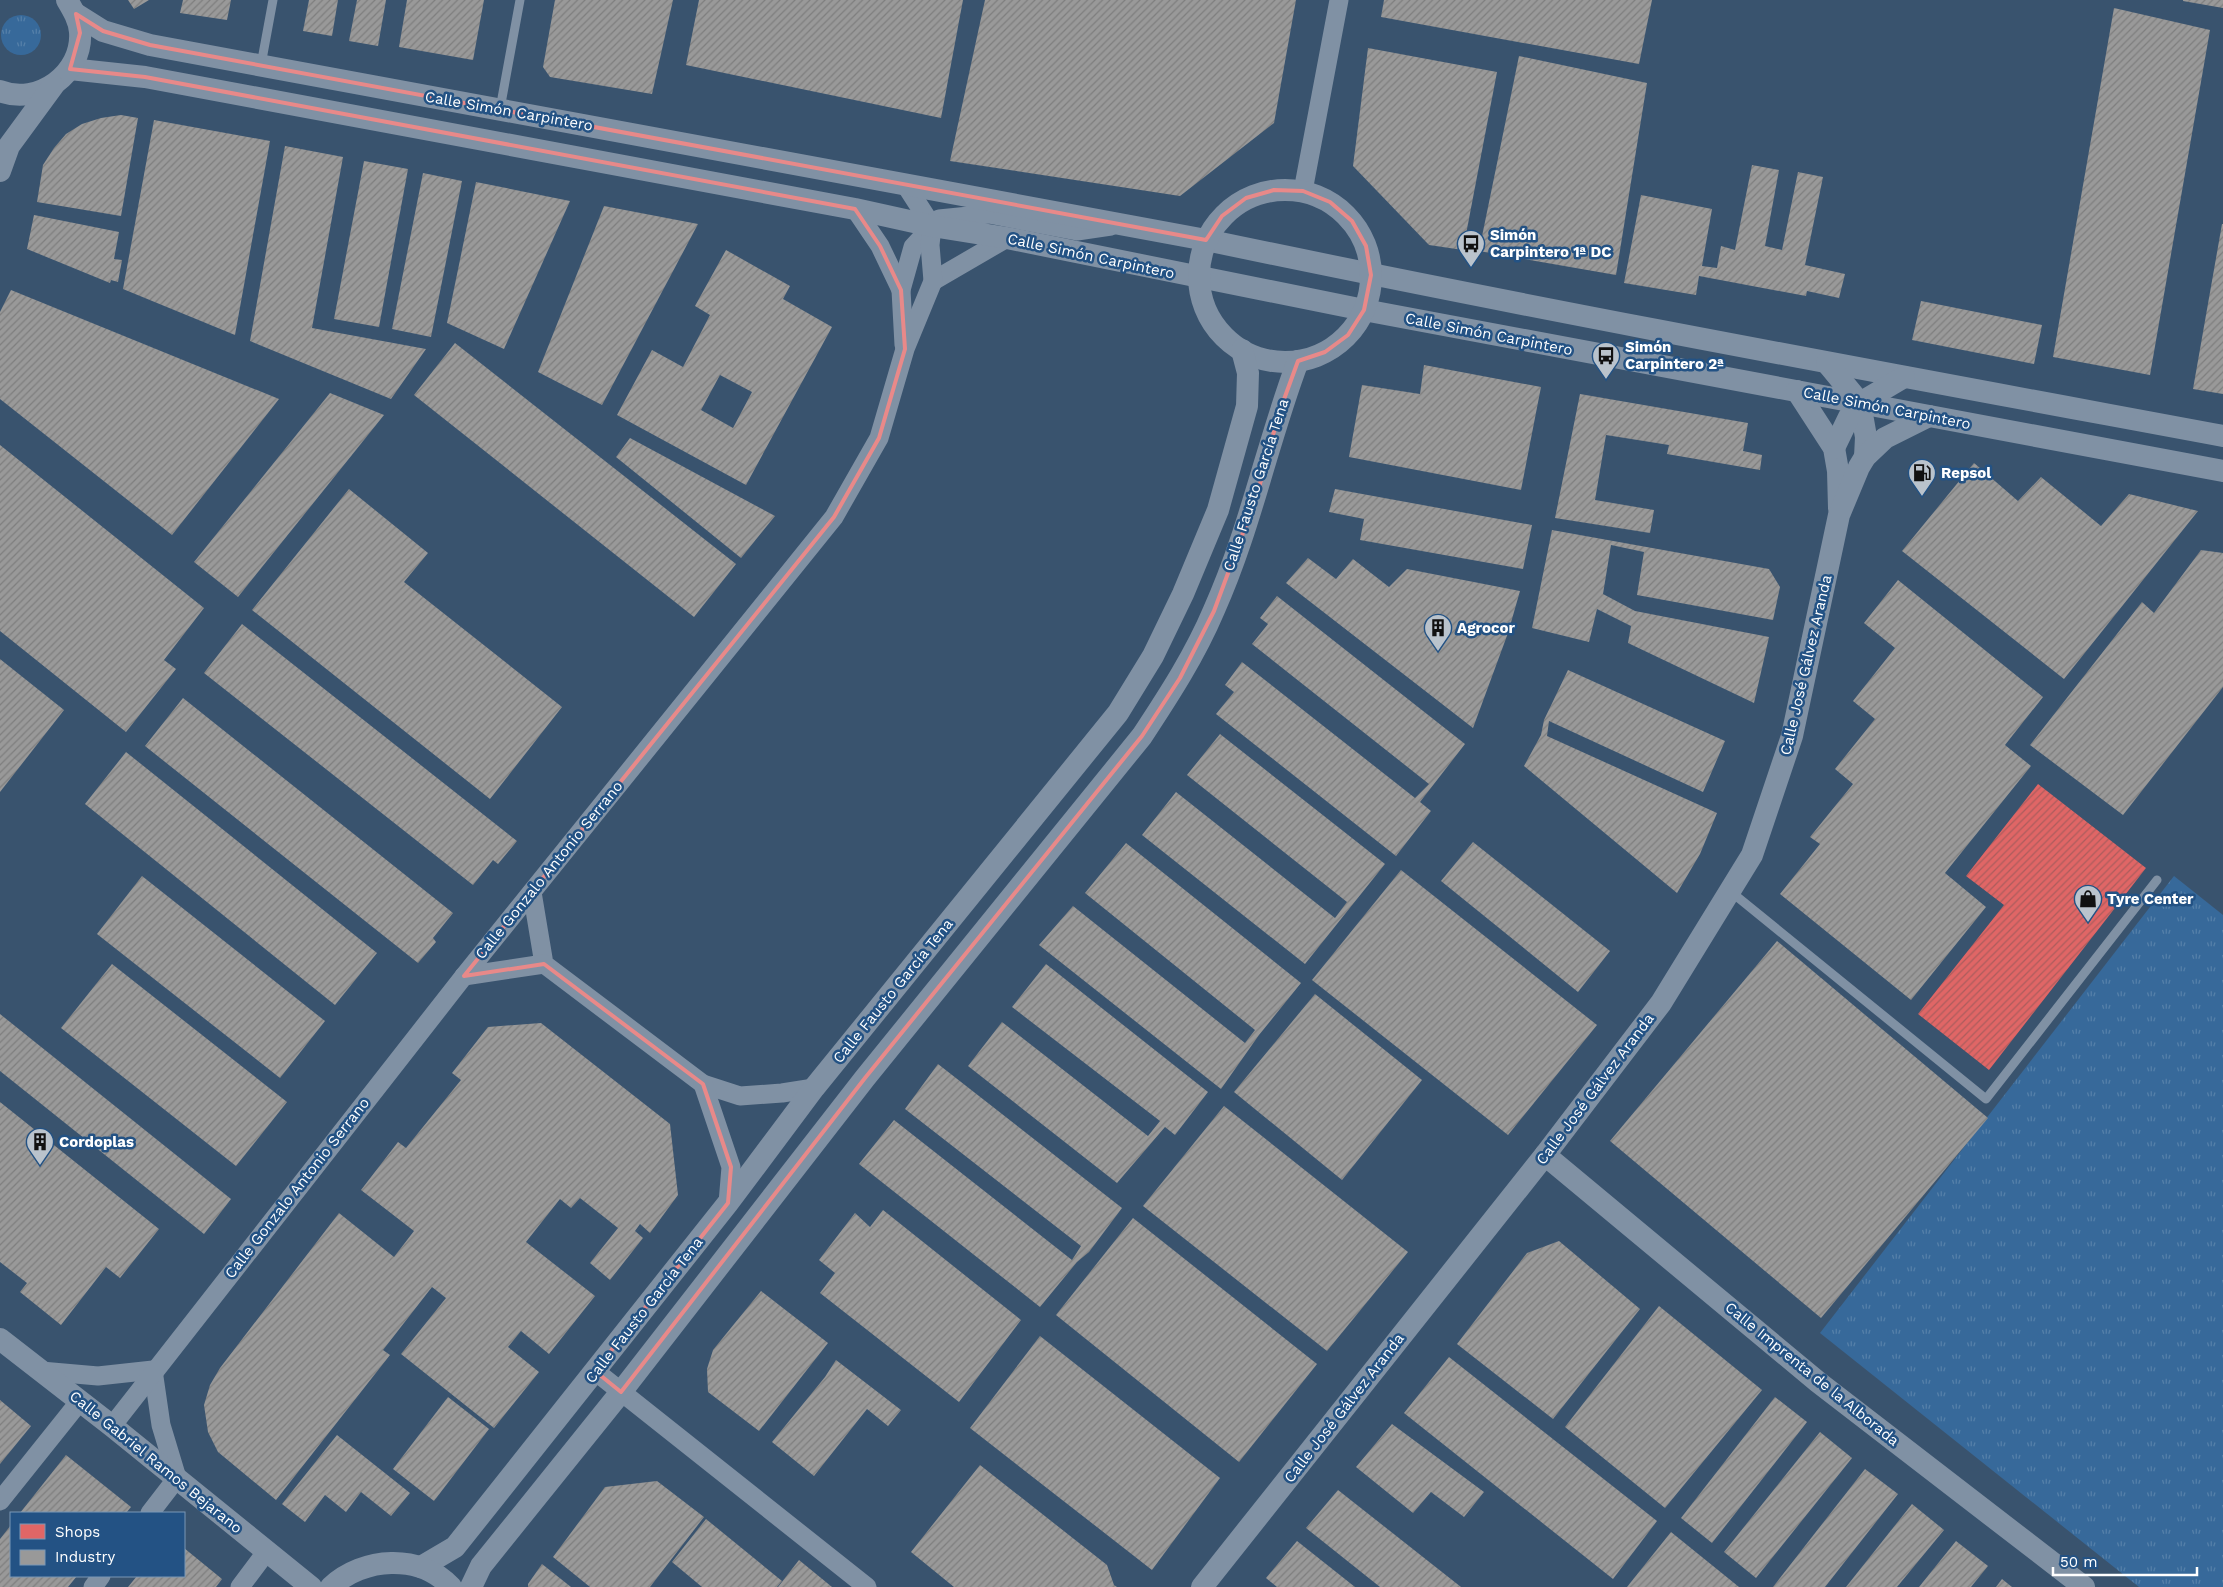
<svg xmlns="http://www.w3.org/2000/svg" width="2223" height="1587" font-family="'Work Sans',sans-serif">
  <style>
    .grass { fill: url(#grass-tufts) }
    .shops { fill: url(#shops-hatch) }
    .industry { fill: url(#industry-hatch); fill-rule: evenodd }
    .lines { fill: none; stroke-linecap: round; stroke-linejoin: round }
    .service { stroke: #8091a4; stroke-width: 9 }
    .minor { stroke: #8091a4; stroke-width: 19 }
    .tertiary { stroke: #8091a4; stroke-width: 22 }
    .marked { fill: none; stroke: #e88989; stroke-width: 4; stroke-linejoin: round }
    .labels { text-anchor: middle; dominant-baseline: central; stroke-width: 5; stroke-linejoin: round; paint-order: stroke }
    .street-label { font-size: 15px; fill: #fff; stroke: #235284 }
    .poi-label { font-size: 15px; font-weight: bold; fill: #fff; stroke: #235284; text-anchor: start }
  </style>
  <defs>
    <pattern id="grass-tufts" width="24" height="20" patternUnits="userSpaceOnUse" patternTransform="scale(1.25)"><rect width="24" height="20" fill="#37699a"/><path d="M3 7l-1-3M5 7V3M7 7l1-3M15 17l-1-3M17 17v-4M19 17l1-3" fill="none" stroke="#5580a9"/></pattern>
    <pattern id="shops-hatch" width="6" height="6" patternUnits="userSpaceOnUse" patternTransform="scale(1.25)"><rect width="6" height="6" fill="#e06666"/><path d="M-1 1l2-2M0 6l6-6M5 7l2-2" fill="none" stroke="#ac5d5d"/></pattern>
    <pattern id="industry-hatch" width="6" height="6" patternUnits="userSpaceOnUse" patternTransform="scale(1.25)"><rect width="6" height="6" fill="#999"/><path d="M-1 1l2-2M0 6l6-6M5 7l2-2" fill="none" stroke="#7e7e7e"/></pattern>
  </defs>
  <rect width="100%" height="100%" fill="#39536e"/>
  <g class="grass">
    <circle cx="21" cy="35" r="20"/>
    <path d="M2174 876 2223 915V1587H2139L1820 1333Z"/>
  </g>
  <path class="shops" d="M2038 784 2146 868 1989 1070 1918 1014 2004 905 1966 876Z"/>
  <g class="industry">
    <path d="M128 0H149L134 9Z"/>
    <path d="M183 0H231L227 20 180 13Z"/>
    <path d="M309 0H338L332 36 303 31Z"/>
    <path d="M357 0H386L378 46 349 41Z"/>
    <path d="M407 0H484L473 60 399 47Z"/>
    <path d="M555 0H673L652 94 550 77 543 67Z"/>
    <path d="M699 0H963L941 118 686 65Z"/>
    <path d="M985 0H1296L1274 123 1180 196 950 161Z"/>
    <path d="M1384 0H1652L1639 64 1381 17Z"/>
    <path d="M2183 0H2223V8L2183 1Z"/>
    <path d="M2114 8 2210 30 2150 375 2053 357Z"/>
    <path d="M1368 48 1497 72 1463 250 1429 245 1353 166Z"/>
    <path d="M1519 56 1647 83 1616 275 1479 251Z"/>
    <path d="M121 115 138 118 121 216 37 202 43 165 54 148 66 134 82 124 101 118Z"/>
    <path d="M154 120 270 141 235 335 123 289Z"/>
    <path d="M285 146 343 157 312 328 426 349 391 399 250 341Z"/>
    <path d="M364 161 408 169 379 327 334 319Z"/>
    <path d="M1752 165 1779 170 1765 246 1782 250 1798 172 1823 177 1805 265 1845 274 1839 298 1807 291 1806 296 1699 276 1696 295 1624 283 1641 195 1712 209 1702 266 1717 268 1721 246 1735 250Z"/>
    <path d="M423 173 462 181 431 337 392 329Z"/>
    <path d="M476 182 570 201 504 349 447 323Z"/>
    <path d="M604 206 698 224 602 405 538 372Z"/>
    <path d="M34 215 119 232 114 259 122 260 118 282 111 280 110 283 27 249Z"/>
    <path d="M2222 224H2223V394L2193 389Z"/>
    <path d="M726 250 790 286 783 299 832 327 746 485 617 415 652 350 683 367 710 315 695 306ZM720 375 752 392 733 428 701 410Z"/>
    <path d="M11 290 279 399 172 535 0 399V312Z"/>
    <path d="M1921 301 2042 325 2034 364 1912 340Z"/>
    <path d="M455 343 736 564 694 617 414 395Z"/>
    <path d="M1424 365 1541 387 1521 490 1349 457 1362 385 1420 394Z"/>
    <path d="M330 393 384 415 238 597 194 562Z"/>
    <path d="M1580 394 1748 423 1743 451 1762 455 1760 470 1667 454 1669 445 1606 435 1595 500 1654 510 1650 533 1555 518Z"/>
    <path d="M630 438 775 516 741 558 616 457Z"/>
    <path d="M0 445 204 608 164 660 176 669 126 732 0 631Z"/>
    <path d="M1974 463 2018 501 2041 477 2101 526 2129 494 2198 511 2064 679 1902 551Z"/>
    <path d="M349 489 428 553 404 582 562 707 490 799 252 610Z"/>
    <path d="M1335 489 1532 525 1523 569 1360 540 1364 519 1329 512Z"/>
    <path d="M1552 530 1769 569 1780 587 1773 620 1637 595 1644 552 1611 545 1603 594 1635 611 1769 637 1754 703 1628 643 1631 626 1597 609 1589 642 1532 628Z"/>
    <path d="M2201 550 2223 553V687L2123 815 2030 745 2142 602 2154 613Z"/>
    <path d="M1308 558 1336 579 1353 559 1389 587 1407 569 1520 591 1508 633 1473 728 1286 583Z"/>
    <path d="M1898 580 2043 697 2005 745 2031 766 1945 873 1986 907 1911 1000 1780 894 1820 844 1810 837 1853 784 1835 769 1875 719 1853 701 1895 648 1864 623Z"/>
    <path d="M1277 596 1465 744 1420 802 1431 811 1396 856 1216 714 1234 692 1225 685 1242 662 1415 798 1429 784 1252 644 1268 624 1260 618Z"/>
    <path d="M242 624 517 841 498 864 493 860 473 885 204 673Z"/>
    <path d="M0 659 64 710 0 792Z"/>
    <path d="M1568 670 1725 741 1703 792 1549 721 1547 736 1717 813 1700 854 1677 893 1524 766 1541 735 1544 720Z"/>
    <path d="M183 698 453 913 433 938 436 942 418 963 145 746Z"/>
    <path d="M1220 734 1385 864 1305 964 1142 835 1176 792 1335 918 1347 902 1187 775Z"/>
    <path d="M126 752 377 953 335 1005 85 804Z"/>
    <path d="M1473 842 1610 951 1578 992 1441 881Z"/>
    <path d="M1126 843 1301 983 1259 1035 1221 1089 1039 945 1073 906 1245 1043 1255 1030 1085 893Z"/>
    <path d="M1401 870 1597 1025 1508 1135 1312 980Z"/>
    <path d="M142 876 325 1021 280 1078 97 934Z"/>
    <path d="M1777 941 1988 1118 1821 1318 1610 1141Z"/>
    <path d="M112 964 287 1102 236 1166 61 1028Z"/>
    <path d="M1046 964 1208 1092 1175 1135 1165 1127 1117 1183 968 1066 1002 1022 1148 1136 1160 1121 1012 1007Z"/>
    <path d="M1315 994 1422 1080 1342 1180 1234 1092Z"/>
    <path d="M0 1014 231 1199 204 1234 0 1071Z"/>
    <path d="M541 1023 670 1124 678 1195 650 1233 640 1224 635 1231 643 1238 610 1280 590 1263 618 1228 580 1198 571 1208 560 1199 526 1242 595 1296 549 1354 521 1331 508 1347 539 1372 494 1428 401 1354 446 1298 432 1287 383 1350 390 1355 276 1500 218 1452 208 1432 204 1405 210 1385 220 1368 339 1213 394 1257 414 1231 361 1190 398 1142 406 1148 461 1080 452 1073 488 1027Z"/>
    <path d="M938 1064 1122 1208 1089 1252 1077 1262 1040 1307 859 1164 894 1120 1072 1260 1081 1246 905 1109Z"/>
    <path d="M0 1102 159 1229 120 1278 106 1267 61 1325 20 1292 27 1283 0 1262Z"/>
    <path d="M1224 1106 1408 1252 1327 1351 1143 1206Z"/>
    <path d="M883 1210 1021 1320 959 1402 820 1293 835 1273 819 1260 855 1213 870 1227Z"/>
    <path d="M1133 1218 1317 1364 1239 1462 1056 1315Z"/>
    <path d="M1559 1241 1640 1309 1553 1419 1457 1344 1527 1253Z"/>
    <path d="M761 1291 828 1343 759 1431 708 1392 707 1369 713 1350Z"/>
    <path d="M1659 1306 1762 1390 1665 1508 1565 1427Z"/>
    <path d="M1040 1336 1220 1478 1152 1570 970 1428Z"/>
    <path d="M1449 1357 1657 1521 1613 1579 1404 1413Z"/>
    <path d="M836 1360 901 1410 888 1426 867 1409 814 1476 772 1442 825 1377Z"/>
    <path d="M448 1397 489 1429 434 1501 393 1469Z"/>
    <path d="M1775 1397 1807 1422 1712 1543 1681 1518Z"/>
    <path d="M0 1400 31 1426 0 1464Z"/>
    <path d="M1392 1424 1484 1492 1464 1517 1431 1492 1413 1513 1356 1467Z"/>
    <path d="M1820 1432 1852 1458 1756 1578 1724 1552Z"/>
    <path d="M337 1435 410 1493 391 1516 361 1492 346 1512 325 1495 305 1522 282 1504Z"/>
    <path d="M66 1455 131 1507 126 1513H20Z"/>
    <path d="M980 1465 1107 1565 1114 1585 1117 1587H954L911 1552Z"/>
    <path d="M1865 1469 1898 1494 1825 1587H1773Z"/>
    <path d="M657 1481 704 1517 650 1587H590L553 1557 605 1487Z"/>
    <path d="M1338 1490 1461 1587H1380L1306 1528Z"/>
    <path d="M1912 1504 1944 1530 1897 1587H1846Z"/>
    <path d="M706 1519 782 1581 777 1587H702L672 1562Z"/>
    <path d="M11 1525V1576H77L68 1587H0V1539Z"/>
    <path d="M1671 1532 1739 1587H1627Z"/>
    <path d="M1297 1541 1355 1587H1277L1266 1578Z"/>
    <path d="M1956 1541 1988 1566 1971 1587H1919Z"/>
    <path d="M184 1548 222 1579 216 1587H128L137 1576H184Z"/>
    <path d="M799 1560 832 1587H778Z"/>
    <path d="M542 1564 571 1587H528V1584Z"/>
    <path d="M2002 1579 2012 1587H1996Z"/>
  </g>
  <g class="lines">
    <g class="service">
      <path d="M261 65 273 0"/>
      <path d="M500 109 520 0"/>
      <path d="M1730 891 1986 1099 2157 880"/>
    </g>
    <g class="minor">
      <path d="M905 184 932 226"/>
      <path d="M1303 191 1339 0"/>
      <path d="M855 209 880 246 901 290"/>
      <path d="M933 281 1007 238"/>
      <path d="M904 345 901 290 913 247 939 219 989 214 1077 231 1111 226"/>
      <path d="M532 892 544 964 703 1084 740 1096 782 1093 814 1088"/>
      <path d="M464 976 544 964"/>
      <path d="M703 1084 731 1167 728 1203"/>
      <path d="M41 1371 98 1376 153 1370 161 1425 177 1478 150 1513"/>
      <path d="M595 1371 867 1587"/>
      <path d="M112 1426 464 976 834 517 879 438 905 349 933 281 930 245 932 226"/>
      <path d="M0 1501 80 1401"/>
      <path d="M93 1587 101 1576"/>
      <path d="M240 1587 267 1551"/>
    </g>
    <g class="tertiary">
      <path d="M76 14 103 31 150 45 1206 240C1544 311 1884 373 2223 436"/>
      <path d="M70 69 145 77 855 209 932 226 1007 238 1364 310 2223 471"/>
      <path d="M0 91C38 106 83 74 80 32 79 20 73 10 67 0"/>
      <path d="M0 171 9 146 53 86"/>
      <circle cx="1285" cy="276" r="86"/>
      <path d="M1827 363 1860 403 1866 437 1865 457"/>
      <path d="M1797 391 1834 448 1838 471 1839 508"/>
      <path d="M1834 448 1849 417 1860 403 1904 377"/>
      <path d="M1545 1155 1818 1382 2084 1587"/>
      <path d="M0 1339 112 1426 311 1587"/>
      <path d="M421 1567 455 1547 728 1203 814 1088 1118 713 1153 656 1183 594 1218 510 1247 406 1248 373 1242 350"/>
      <path d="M331 1587C363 1557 420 1553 451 1587"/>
      <path d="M471 1587 481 1566 621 1392 865 1078 1142 736C1169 695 1195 655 1214 610 1250 530 1267 443 1298 361"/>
      <path d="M1202 1587 1545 1155 1661 1003 1752 855 1792 736 1839 515 1859 467 1865 457 1885 438 1929 416"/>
    </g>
  </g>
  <path class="marked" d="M76 14 103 31 150 45 1206 240 1222 216 1246 198 1274 190 1303 191 1330 202 1352 221 1366 246 1371 275 1364 310 1348 335 1325 352 1298 361 1279 413 1257 495 1214 611 1180 678 1142 736 865 1078 621 1392 595 1371 728 1203 731 1167 703 1084 544 964 464 976 834 517 879 438 905 349 901 290 880 246 855 209 145 77 70 69 80 33Z"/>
  <defs>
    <symbol id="bus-pin" viewBox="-11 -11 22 30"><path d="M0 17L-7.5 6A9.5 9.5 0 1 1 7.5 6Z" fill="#bac3cc" stroke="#235284"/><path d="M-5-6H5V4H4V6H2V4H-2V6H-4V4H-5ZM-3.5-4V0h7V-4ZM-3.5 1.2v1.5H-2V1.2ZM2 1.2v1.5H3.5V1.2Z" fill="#111"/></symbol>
    <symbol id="fuel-pin" viewBox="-11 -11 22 30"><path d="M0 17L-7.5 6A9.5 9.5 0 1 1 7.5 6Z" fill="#bac3cc" stroke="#235284"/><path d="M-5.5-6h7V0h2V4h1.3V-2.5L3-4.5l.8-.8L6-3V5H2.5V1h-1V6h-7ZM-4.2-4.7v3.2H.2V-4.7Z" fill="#111"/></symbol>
    <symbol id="building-pin" viewBox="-11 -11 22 30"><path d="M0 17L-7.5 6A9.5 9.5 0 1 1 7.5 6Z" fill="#bac3cc" stroke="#235284"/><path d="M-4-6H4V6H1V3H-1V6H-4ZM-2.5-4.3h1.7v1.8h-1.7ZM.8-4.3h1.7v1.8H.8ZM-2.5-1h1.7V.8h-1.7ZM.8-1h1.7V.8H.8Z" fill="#111"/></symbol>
    <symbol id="shop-pin" viewBox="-11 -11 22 30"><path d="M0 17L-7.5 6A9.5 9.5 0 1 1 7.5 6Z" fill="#bac3cc" stroke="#235284"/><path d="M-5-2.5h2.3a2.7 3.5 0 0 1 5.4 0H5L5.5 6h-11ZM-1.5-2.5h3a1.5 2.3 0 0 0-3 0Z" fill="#111"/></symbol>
  </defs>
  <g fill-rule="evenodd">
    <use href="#bus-pin" x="1455" y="228" width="32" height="43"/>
    <use href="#bus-pin" x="1590" y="340" width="32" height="43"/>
    <use href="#fuel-pin" x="1906" y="457" width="32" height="43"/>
    <use href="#building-pin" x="1422" y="612" width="32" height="43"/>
    <use href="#shop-pin" x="2072" y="883" width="32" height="43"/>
    <use href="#building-pin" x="24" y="1126" width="32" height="43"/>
  </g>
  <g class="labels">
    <g class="street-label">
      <text transform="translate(509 111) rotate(10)">Calle Simón Carpintero</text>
      <text transform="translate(1091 256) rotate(12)">Calle Simón Carpintero</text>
      <text transform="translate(1489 334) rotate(11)">Calle Simón Carpintero</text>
      <text transform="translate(1887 408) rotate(11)">Calle Simón Carpintero</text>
      <text transform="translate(1256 485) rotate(-72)">Calle Fausto García Tena</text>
      <text transform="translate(1806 665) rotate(-77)">Calle José Gálvez Aranda</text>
      <text transform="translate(549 870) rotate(-51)">Calle Gonzalo Antonio Serrano</text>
      <text transform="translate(893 991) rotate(-51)">Calle Fausto García Tena</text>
      <text transform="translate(1595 1089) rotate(-53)">Calle José Gálvez Aranda</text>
      <text transform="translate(297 1188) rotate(-52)">Calle Gonzalo Antonio Serrano</text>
      <text transform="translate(644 1310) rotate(-52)">Calle Fausto García Tena</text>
      <text transform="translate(1812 1374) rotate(39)">Calle Imprenta de la Alborada</text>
      <text transform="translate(1344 1408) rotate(-52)">Calle José Gálvez Aranda</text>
      <text transform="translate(156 1462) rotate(39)">Calle Gabriel Ramos Bejarano</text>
    </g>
    <g class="poi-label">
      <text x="1490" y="235">Simón<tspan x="1490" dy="17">Carpintero 1ª DC</tspan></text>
      <text x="1625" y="347">Simón<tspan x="1625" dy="17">Carpintero 2ª</tspan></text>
      <text x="1941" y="473">Repsol</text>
      <text x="1457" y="628">Agrocor</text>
      <text x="2107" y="899">Tyre Center</text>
      <text x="59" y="1142">Cordoplas</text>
    </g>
  </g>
  <rect x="10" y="1512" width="175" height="65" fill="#235284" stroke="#7b97b5"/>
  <rect x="20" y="1524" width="25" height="15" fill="#e06666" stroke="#7b97b5"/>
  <text x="55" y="1537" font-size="15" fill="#ffffff">Shops</text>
  <rect x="20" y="1550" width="25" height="15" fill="#999999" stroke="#7b97b5"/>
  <text x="55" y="1562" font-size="15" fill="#ffffff">Industry</text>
  <path d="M2053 1567v8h144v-8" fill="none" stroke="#ffffff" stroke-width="2.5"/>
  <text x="2060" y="1567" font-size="15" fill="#ffffff" stroke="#235284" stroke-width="4" paint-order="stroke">50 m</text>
</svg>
